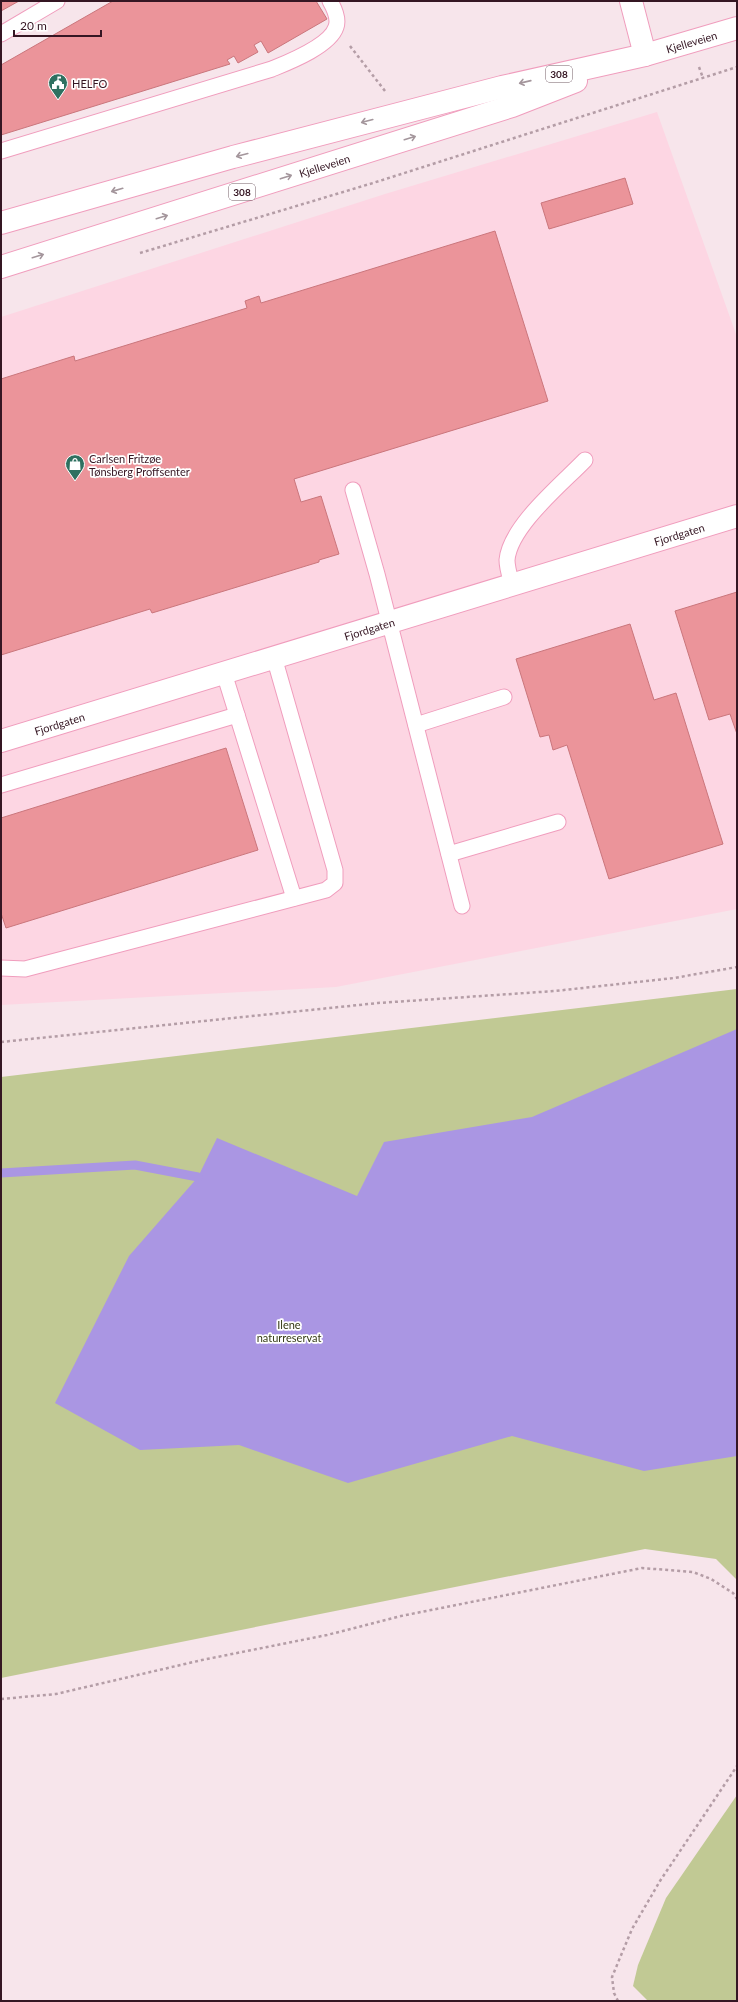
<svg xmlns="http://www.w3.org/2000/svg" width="738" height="2002" font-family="Lato,sans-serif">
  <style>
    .built { fill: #fdd6e3 }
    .green { fill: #c1c994 }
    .water { fill: #aa96e3 }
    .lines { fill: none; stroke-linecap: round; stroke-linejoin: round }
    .stream { stroke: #aa96e3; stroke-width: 9 }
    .building { fill: #eb949a; stroke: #ca767c }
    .service-casing { stroke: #f09dbd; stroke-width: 17 }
    .minor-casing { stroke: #f09dbd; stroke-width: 24 }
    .primary-casing { stroke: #f09dbd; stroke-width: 24 }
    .path { stroke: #b49da6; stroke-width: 2.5; stroke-dasharray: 3 3; stroke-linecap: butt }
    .service { stroke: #fff; stroke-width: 15 }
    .minor { stroke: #fff; stroke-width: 22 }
    .primary { stroke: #fff; stroke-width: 22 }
    .oneway { stroke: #a4969c }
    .labels { text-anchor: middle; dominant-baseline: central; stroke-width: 3.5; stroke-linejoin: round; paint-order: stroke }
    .shield { fill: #fff; stroke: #725c65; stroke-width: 1 }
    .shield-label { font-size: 10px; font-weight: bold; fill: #351623 }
    .street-label { font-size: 11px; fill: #351623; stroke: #fff }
    .poi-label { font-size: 11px; fill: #351623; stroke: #fff; text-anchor: start }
    .park-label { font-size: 11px; fill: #353a15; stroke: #fff }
  </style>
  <rect width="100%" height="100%" fill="#f7e5eb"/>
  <path class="built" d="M657 112 737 337V909L336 987 1 1005V317L385 194Z"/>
  <g class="green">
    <path d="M737 989V1580L716 1559 645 1549 1 1678V1077Z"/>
    <path d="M737 1795V2001H648L633 1986 638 1965 666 1898Z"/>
  </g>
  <path class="water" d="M737 1029V1456L644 1471 512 1436 348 1483 239 1445 140 1450 55 1403 129 1256 198 1177 217 1138 357 1196 384 1142 532 1117Z"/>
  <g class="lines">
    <path class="stream" d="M1 1173 135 1165 198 1177"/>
  </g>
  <g class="building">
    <path d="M1 1H19L1 11Z"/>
    <path d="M113 1H316L327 19 268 53 261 41 254 45 258 52 238 63 234 56 227 60 230 64 1 135V65Z"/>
    <path d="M625 178 633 204 549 229 541 203Z"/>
    <path d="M495 231 548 401 294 479 301 502 321 496 339 554 319 560V562L152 613 150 609 1 655V379L74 356 75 361 247 308 245 301 259 296 261 303Z"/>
    <path d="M737 592V734L730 714 709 720 675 611Z"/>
    <path d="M630 624 654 700 676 693 723 844 609 879 567 745 553 750 549 735 540 737 516 659Z"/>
    <path d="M226 748 258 850 6 928 1 913V818Z"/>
  </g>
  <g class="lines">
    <defs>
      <g id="service">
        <path d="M1 34 57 1"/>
        <path d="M1 151 272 69C289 62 330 46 336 27 339 19 334 8 330 1"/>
        <path d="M353 490 377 574 462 906"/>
        <path d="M512 584C510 577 507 568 507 560 510 526 562 484 585 460"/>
        <path d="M224 673 294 898"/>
        <path d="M416 725 504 697"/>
        <path d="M1 785 237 715"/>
        <path d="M449 854 558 822"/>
        <path d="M1 968 25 969 326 890 335 883V870L274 657"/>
      </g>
      <g id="minor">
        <path d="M631 1 645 55"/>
        <path id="s1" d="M1 741 737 516"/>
      </g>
      <g id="primary">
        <path id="s2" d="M1 223 233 157 502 87 645 55 737 28"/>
        <path id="s3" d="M1 267 512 106 576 81"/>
      </g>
    </defs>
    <use href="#service" class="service-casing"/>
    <use href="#minor" class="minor-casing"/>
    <use href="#primary" class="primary-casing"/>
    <g class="path">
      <path d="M350 46 385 91"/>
      <path d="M699 67 703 78"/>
      <path d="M140 253 373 183 737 67"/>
      <path d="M1 1042 378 1003 555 991 674 978 737 967"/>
      <path d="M1 1699 56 1694 202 1660 327 1635 401 1616 642 1568 693 1572 711 1579 733 1593 737 1599"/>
      <path d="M618 2001 614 1993 612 1977 632 1929 660 1881 737 1766"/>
    </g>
    <use href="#service" class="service"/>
    <use href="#minor" class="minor"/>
    <use href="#primary" class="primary"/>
  </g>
  <defs><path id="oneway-shaft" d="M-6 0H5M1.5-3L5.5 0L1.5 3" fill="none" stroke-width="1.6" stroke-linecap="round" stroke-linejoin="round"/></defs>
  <g class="oneway">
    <use href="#oneway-shaft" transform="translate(525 82) rotate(167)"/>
    <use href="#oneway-shaft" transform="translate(367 121) rotate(165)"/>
    <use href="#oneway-shaft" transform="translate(410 138) rotate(-17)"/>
    <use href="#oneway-shaft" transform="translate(242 155) rotate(165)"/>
    <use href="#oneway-shaft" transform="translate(286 177) rotate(-18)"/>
    <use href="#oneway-shaft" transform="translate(117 190) rotate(164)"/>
    <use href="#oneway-shaft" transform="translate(162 217) rotate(-17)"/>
    <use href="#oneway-shaft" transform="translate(38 256) rotate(-17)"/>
  </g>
  <defs>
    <symbol id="civic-pin" viewBox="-11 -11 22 30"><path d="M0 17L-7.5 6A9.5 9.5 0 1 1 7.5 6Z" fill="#2e7060" stroke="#fff"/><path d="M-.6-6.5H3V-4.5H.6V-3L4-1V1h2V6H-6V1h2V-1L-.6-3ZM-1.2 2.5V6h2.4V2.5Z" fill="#fff"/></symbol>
    <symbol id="shop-pin" viewBox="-11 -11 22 30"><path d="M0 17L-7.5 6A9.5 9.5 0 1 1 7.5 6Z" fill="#2e7060" stroke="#fff"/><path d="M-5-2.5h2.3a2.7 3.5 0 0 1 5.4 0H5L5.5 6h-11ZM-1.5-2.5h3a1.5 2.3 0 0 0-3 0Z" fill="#fff"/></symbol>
  </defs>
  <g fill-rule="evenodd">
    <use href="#civic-pin" x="47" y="72" width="22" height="30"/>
    <use href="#shop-pin" x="64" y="453" width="22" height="30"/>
  </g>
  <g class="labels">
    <g class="shield">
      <rect x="546" y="66" width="26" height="16" rx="3"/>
      <rect x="229" y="184" width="26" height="16" rx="3"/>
    </g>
    <g class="shield-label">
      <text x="559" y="74">308</text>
      <text x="242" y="192">308</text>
    </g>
    <g class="street-label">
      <text stroke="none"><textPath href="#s2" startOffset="714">Kjelleveien</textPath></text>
      <text stroke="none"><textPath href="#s3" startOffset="339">Kjelleveien</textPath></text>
      <text stroke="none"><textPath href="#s1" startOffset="709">Fjordgaten</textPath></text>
      <text stroke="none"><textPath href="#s1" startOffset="385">Fjordgaten</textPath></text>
      <text stroke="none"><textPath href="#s1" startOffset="61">Fjordgaten</textPath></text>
    </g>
    <g class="poi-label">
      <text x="72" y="83">HELFO</text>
      <text x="89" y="458">Carlsen Fritzøe<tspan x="89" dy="13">Tønsberg Proffsenter</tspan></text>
    </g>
    <g class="park-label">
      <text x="289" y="1324">Ilene<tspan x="289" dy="13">naturreservat</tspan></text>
    </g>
  </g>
  <rect width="738" height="2002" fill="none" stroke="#351623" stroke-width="4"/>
  <path d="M14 30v6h87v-6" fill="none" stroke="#351623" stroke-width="2"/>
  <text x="20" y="30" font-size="12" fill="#351623" stroke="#ffffff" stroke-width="3" paint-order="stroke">20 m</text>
</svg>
